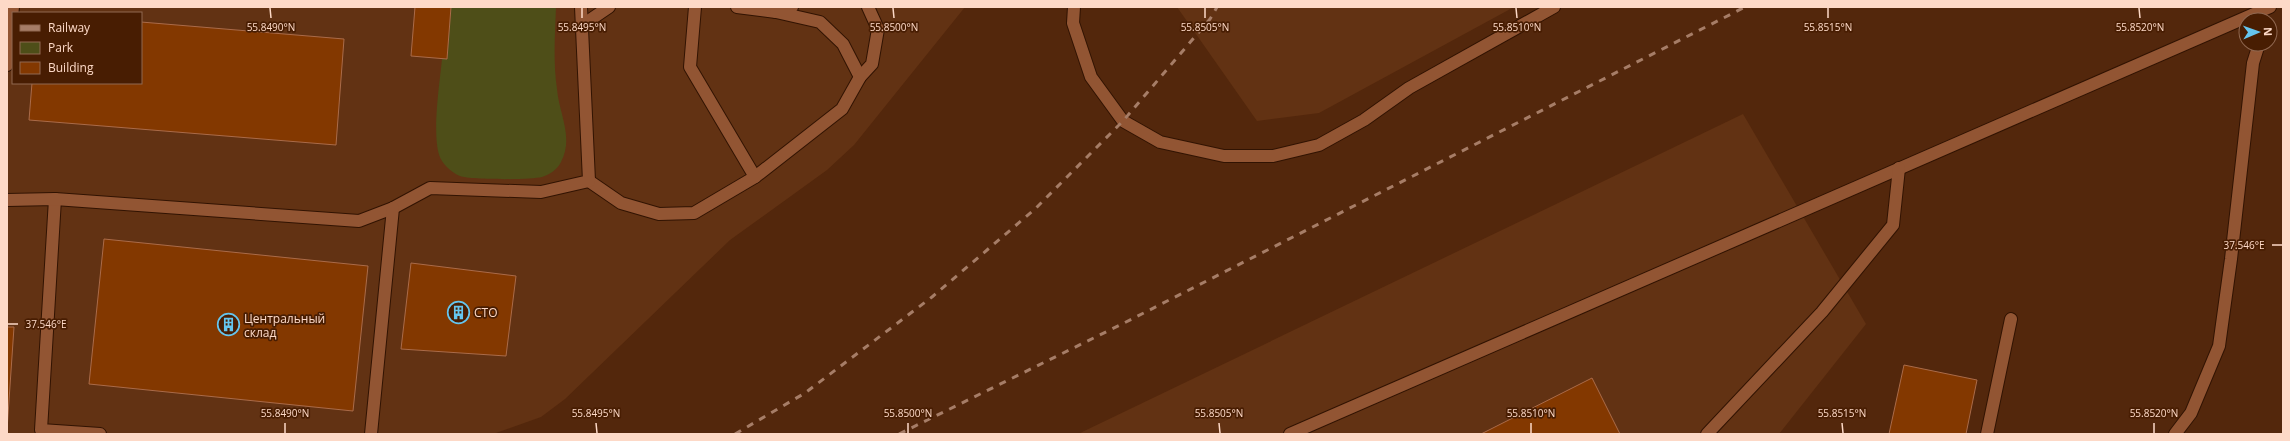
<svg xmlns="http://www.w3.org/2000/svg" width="2290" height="441" font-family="'Open Sans',sans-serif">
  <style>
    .built { fill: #623213; fill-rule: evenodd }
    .green { fill: #4e4e18 }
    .building { fill: #833800; stroke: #aa6b49 }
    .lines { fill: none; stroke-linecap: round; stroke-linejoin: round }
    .lane-casing { stroke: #311302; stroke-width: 14 }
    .lane { stroke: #925533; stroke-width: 12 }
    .rail { stroke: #a67d67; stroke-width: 3; stroke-dasharray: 7 7; stroke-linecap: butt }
    .ticks { fill: none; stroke: #fdd9c7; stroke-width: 1.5 }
    .labels { text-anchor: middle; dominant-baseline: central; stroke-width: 3.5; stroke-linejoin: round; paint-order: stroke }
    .poi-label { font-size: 12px; fill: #fdd9c7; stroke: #481d02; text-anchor: start }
    .ticks-label { font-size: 10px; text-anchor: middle; fill: #fdd9c7; stroke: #481d02; stroke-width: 3.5; stroke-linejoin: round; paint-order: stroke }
  </style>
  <rect width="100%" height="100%" fill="#53270c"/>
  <g class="built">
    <path d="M7 7H965L854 145 827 170 730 240 565 399 541 417 493 434H7ZM13 13H141V83H13Z"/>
    <path d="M1177 7H1514L1319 113 1257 121Z"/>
    <path d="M1743 114 1866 324 1779 434H1078Z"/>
  </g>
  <path class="green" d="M451 7H556C555 34 553 62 557 89 559 114 574 137 561 162 558 169 549 175 542 177 531 180 471 180 460 176 454 174 445 166 442 161 430 144 440 81 442 59H447Z"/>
  <g class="building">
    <path d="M415 7H451L447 59 411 56Z"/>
    <path d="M141 22 344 39 336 145 29 120 32 83H141Z"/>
    <path d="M104 239 368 266 353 411 89 384Z"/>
    <path d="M411 263 516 276 506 356 401 349Z"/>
    <path d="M7 327H14L7 430Z"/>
    <path d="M1904 365 1977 380 1966 434H1889Z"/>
    <path d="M1592 378 1620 434H1481Z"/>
  </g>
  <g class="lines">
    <defs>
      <g id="lane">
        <path d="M737 7 776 12 792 7"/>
        <path d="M1074 7 1073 23 1091 77 1123 121 1160 142 1224 156H1273L1319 145 1364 120 1409 88 1554 7"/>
        <path d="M776 12 820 22 843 44 860 77"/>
        <path d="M581 26 609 7"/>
        <path d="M7 65 13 7"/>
        <path d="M755 177 842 109 860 77 872 64 878 29 868 7"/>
        <path d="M589 181 621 203 659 214 694 213 755 177 690 67 695 7"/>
        <path d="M55 199 41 430 100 434"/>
        <path d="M7 200 55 199 359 221 393 208 430 188 541 192 589 181 581 7"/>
        <path d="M371 434 393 208"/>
        <path d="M1290 434 2270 7"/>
        <path d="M1707 434 1822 312 1893 225 1899 168"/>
        <path d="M1987 434 2011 319"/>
        <path d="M2175 434 2191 413 2219 346 2231 259 2253 63 2259 44"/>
      </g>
    </defs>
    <use href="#lane" class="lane-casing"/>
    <use href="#lane" class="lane"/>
    <g class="rail">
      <path d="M735 434 805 393 932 297 1035 209 1123 121 1210 19 1217 7"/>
      <path d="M899 434 1124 323 1745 7"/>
    </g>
  </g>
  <path class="ticks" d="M270 8 271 18M582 8V18M893 8 894 18M1205 8V18M1516 8 1517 18M1828 8V18M2139 8 2140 18M2272 245H2282M8 324H18M285 423V433M596 423 597 433M908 423V433M1219 423 1220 433M1531 423V433M1842 423 1843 433M2154 423V433"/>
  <defs>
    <symbol id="building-ring" viewBox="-11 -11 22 22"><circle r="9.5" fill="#481d02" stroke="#65c5ee" stroke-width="1.5"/><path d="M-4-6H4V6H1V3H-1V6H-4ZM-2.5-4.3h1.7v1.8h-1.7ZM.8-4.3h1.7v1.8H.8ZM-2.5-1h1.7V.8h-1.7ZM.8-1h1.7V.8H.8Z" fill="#65c5ee"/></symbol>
  </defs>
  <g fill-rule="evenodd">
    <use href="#building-ring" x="446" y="300" width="25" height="25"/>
    <use href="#building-ring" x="216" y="312" width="25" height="25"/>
  </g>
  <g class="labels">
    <g class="poi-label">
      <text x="474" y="312">СТО</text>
      <text x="244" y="318">Центральный<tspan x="244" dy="14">склад</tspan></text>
    </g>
  </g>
  <g class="ticks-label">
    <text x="271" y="31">55.8490°N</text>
    <text x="582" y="31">55.8495°N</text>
    <text x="894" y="31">55.8500°N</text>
    <text x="1205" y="31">55.8505°N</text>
    <text x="1517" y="31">55.8510°N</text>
    <text x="1828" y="31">55.8515°N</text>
    <text x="2140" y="31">55.8520°N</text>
    <text x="2244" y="249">37.546°E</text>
    <text x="46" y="328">37.546°E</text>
    <text x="285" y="417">55.8490°N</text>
    <text x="596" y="417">55.8495°N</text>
    <text x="908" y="417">55.8500°N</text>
    <text x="1219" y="417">55.8505°N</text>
    <text x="1531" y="417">55.8510°N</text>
    <text x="1842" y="417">55.8515°N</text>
    <text x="2154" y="417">55.8520°N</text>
  </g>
  <rect width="2290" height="441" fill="none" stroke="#fdd9c7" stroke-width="16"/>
  <rect x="12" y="12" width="130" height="72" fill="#481d02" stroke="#906851"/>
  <rect x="20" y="25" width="20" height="6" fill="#a67d67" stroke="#906851"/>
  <text x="48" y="32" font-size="12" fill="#fdd9c7">Railway</text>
  <rect x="20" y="42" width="20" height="12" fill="#4e4e18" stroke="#906851"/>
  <text x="48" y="52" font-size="12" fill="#fdd9c7">Park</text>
  <rect x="20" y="62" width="20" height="12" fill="#833800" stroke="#906851"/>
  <text x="48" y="72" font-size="12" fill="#fdd9c7">Building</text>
  <g transform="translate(2258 32) rotate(88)"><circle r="19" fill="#481d02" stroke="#906851"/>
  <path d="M0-3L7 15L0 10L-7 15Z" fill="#65c5ee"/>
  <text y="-6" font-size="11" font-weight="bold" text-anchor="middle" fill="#fdd9c7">N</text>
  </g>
</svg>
